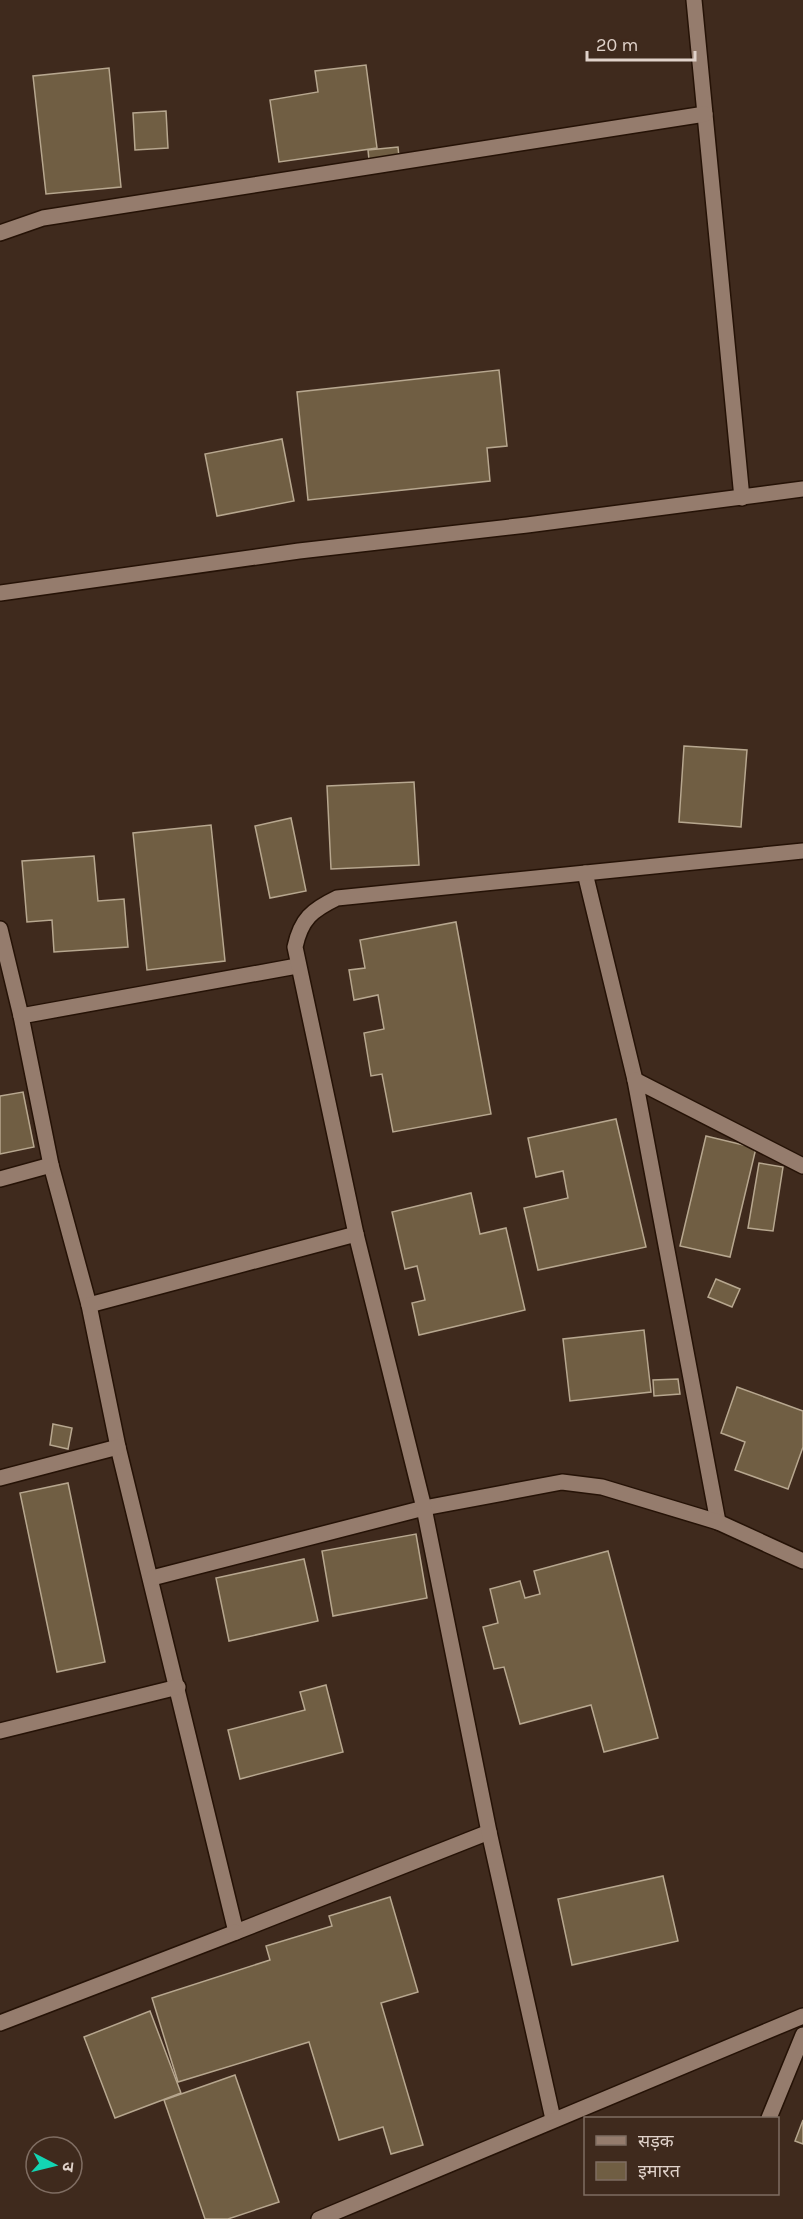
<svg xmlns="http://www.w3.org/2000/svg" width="803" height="2219" font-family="Karla,'Noto Sans Devanagari',sans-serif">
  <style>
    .building { fill: #705e43; stroke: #b7a78f; stroke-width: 1.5 }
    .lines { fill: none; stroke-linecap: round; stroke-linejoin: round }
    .service-casing { stroke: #251206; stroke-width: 18 }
    .minor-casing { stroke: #251206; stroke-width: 18 }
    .service { stroke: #957c6d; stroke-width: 15 }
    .minor { stroke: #957c6d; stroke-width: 15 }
  </style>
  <rect width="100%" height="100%" fill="#3f2a1d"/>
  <g class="building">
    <path d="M366 65 377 148 279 162 270 100 318 92 315 71Z"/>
    <path d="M109 68 121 187 46 194 33 76Z"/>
    <path d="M166 111 168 148 135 150 133 113Z"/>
    <path d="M398 147 400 167 370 170 368 150Z"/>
    <path d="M499 370 507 446 487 448 490 481 308 500 297 392Z"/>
    <path d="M282 439 294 501 217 516 205 454Z"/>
    <path d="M684 746 747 750 741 827 679 822Z"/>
    <path d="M414 782 419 865 331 869 327 786Z"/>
    <path d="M291 818 306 891 270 898 255 826Z"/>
    <path d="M211 825 225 961 147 970 133 833Z"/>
    <path d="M94 856 98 901 124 899 128 947 54 952 52 920 27 922 22 861Z"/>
    <path d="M456 922 491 1114 393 1132 382 1074 371 1076 364 1033 384 1029 378 995 354 1000 349 970 365 968 360 940Z"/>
    <path d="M23 1092 34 1147 0 1154V1096Z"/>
    <path d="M616 1119 646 1247 538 1270 524 1208 568 1198 563 1171 536 1177 528 1138Z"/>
    <path d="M706 1136 756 1148 730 1257 680 1246Z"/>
    <path d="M759 1163 783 1167 773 1231 748 1228Z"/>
    <path d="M471 1193 480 1234 506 1228 525 1310 419 1335 412 1303 425 1300 417 1266 405 1269 392 1212Z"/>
    <path d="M716 1279 740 1289 732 1307 708 1297Z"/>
    <path d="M644 1330 651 1392 570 1401 563 1339Z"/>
    <path d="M678 1379 680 1394 654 1396 653 1380Z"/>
    <path d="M737 1387 803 1411V1447L788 1489 735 1470 745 1442 721 1433Z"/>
    <path d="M53 1424 72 1428 68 1449 50 1445Z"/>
    <path d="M68 1483 105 1662 57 1672 20 1493Z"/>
    <path d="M416 1534 427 1598 333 1616 322 1551Z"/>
    <path d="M608 1551 658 1738 604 1752 591 1705 520 1724 504 1667 494 1669 483 1627 498 1623 490 1589 520 1581 525 1598 540 1594 534 1571Z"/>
    <path d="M304 1559 318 1621 229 1641 216 1578Z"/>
    <path d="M326 1685 343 1752 240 1779 228 1730 305 1710 300 1692Z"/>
    <path d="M663 1876 678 1941 572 1965 558 1899Z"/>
    <path d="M390 1897 418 1992 381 2003 423 2145 391 2154 383 2127 339 2140 309 2042 178 2082 152 1998 270 1960 266 1946 332 1926 329 1916Z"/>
    <path d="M150 2011 181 2093 115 2118 84 2037Z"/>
    <path d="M235 2075 279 2202 228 2219H205L164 2100Z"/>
    <path d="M803 2120V2144L795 2141Z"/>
  </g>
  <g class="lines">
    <defs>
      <g id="service">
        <path d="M694 0 742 498"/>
        <path d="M0 233 43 218 705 114"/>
      </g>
      <g id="minor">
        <path d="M0 593 299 551 527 525 803 489"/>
        <path d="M585 873 635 1080"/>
        <path d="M0 929 21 1016"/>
        <path d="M297 966 21 1016 51 1165 89 1305 118 1447 236 1932 489 1832"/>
        <path d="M0 1179 51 1165"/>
        <path d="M89 1305 356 1234"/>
        <path d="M0 1478 118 1447"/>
        <path d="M718 1522 635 1080 803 1166"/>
        <path d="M152 1578 424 1508 562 1482 602 1487 718 1522 803 1561"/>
        <path d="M0 1731 178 1687"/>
        <path d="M0 2023 236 1932"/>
        <path d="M769 2118 803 2035"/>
        <path d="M553 2119 489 1832 424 1508 356 1234 295 947C301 919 312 910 337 898L803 851"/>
        <path d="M319 2219 803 2016"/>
      </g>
    </defs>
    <use href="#service" class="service-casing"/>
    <use href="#minor" class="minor-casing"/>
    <use href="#service" class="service"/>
    <use href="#minor" class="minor"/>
  </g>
  <rect x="584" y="2117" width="195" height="78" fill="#3f2a1d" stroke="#7f6d62" stroke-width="1.5"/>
  <rect x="596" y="2136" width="30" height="9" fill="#957c6d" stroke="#7f6d62" stroke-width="1.5"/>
  <text x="638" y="2147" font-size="18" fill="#e0d2ca">सड़क</text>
  <rect x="596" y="2162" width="30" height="18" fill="#705e43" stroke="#7f6d62" stroke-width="1.5"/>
  <text x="638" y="2177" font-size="18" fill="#e0d2ca">इमारत</text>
  <g transform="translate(54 2165) rotate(97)"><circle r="28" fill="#3f2a1d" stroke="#7f6d62" stroke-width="1.5"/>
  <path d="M0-4.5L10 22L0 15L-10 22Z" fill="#13d5b3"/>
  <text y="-9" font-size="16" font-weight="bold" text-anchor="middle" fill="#e0d2ca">उ</text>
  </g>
  <path d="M587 51v9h108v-9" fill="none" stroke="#e0d2ca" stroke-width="3"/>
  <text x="596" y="51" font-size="18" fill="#e0d2ca" stroke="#3f2a1d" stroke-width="4.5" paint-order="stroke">20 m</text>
</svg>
